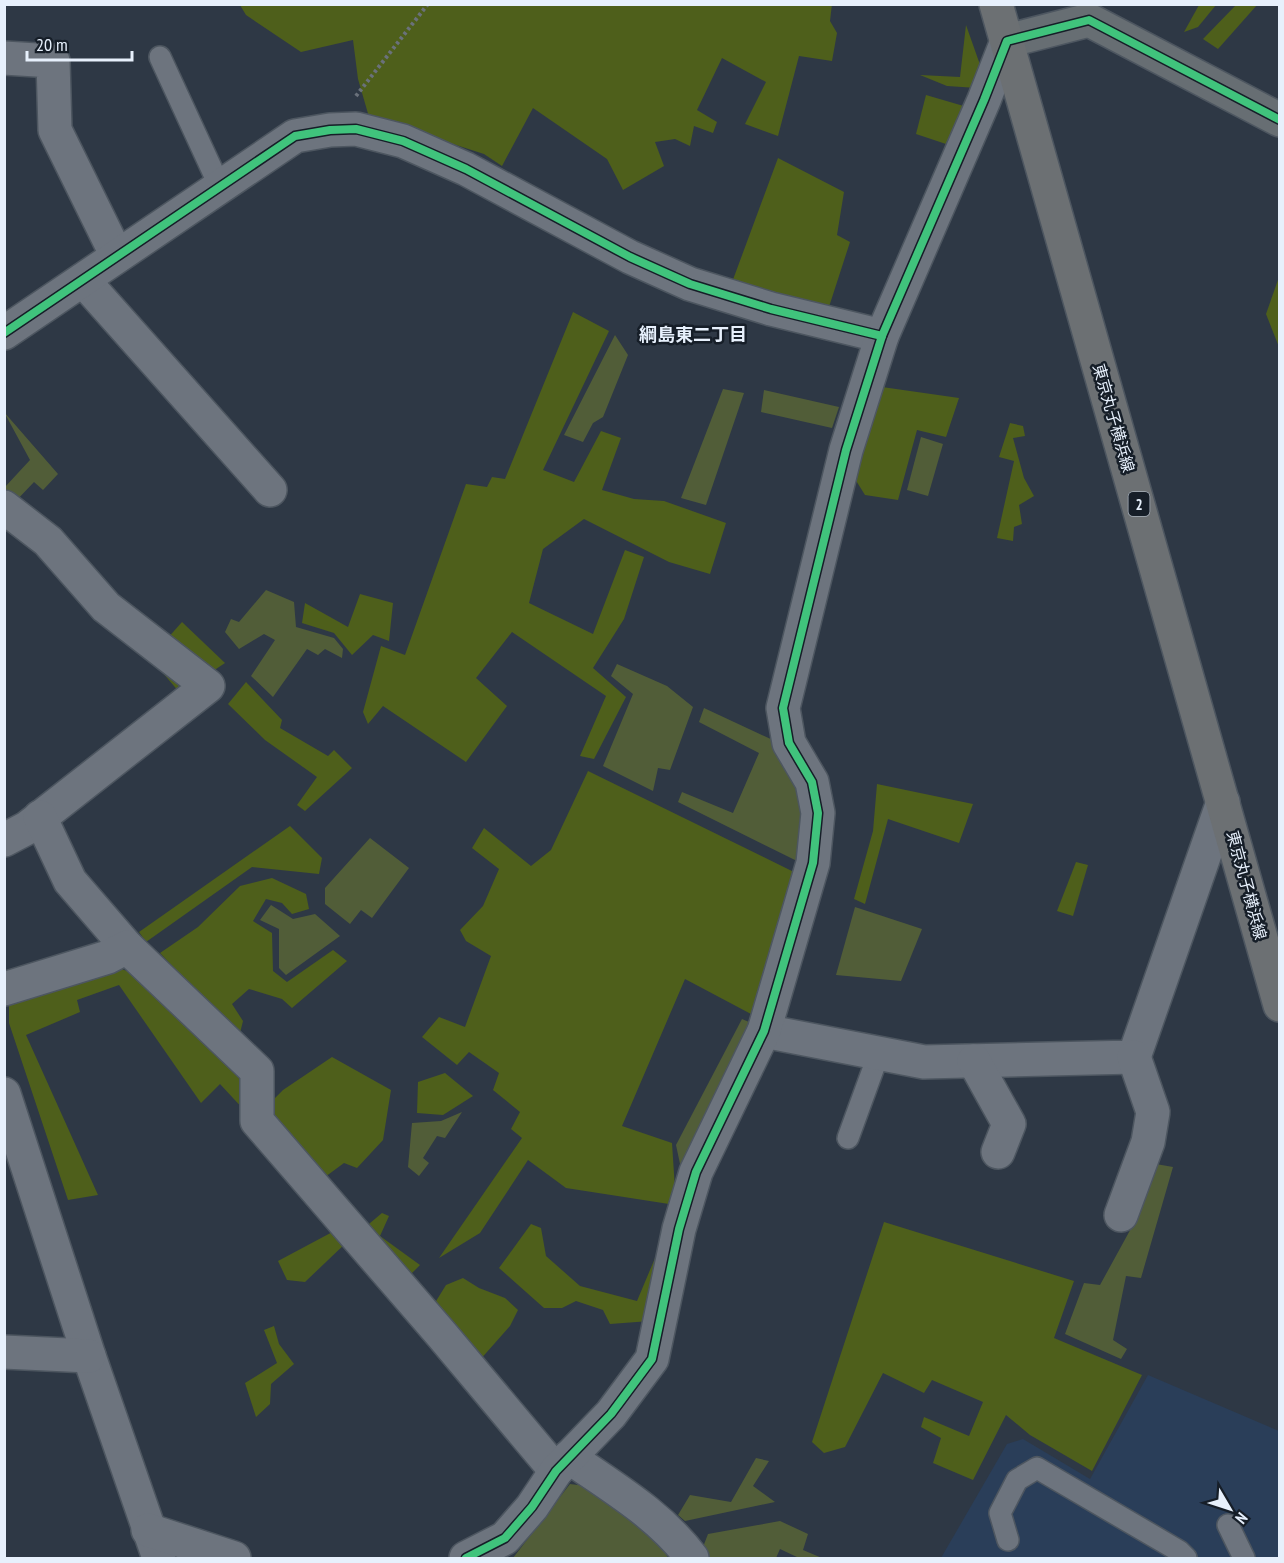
<svg xmlns="http://www.w3.org/2000/svg" width="1284" height="1563" font-family="'PT Sans Narrow','Noto Sans JP',sans-serif">
  <style>
    .built { fill: #2a3e59 }
    .green { fill: #515d38 }
    .forest { fill: #4e5f1b }
    .lines { fill: none; stroke-linecap: round; stroke-linejoin: round }
    .lane-casing { stroke: #4d5660; stroke-width: 24 }
    .street-casing { stroke: #4d5660; stroke-width: 36 }
    .secondary-casing { stroke: #4d5660; stroke-width: 36 }
    .primary-casing { stroke: #4d5660; stroke-width: 36 }
    .path { stroke: #6a717b; stroke-width: 4; stroke-dasharray: 3 3; stroke-linecap: butt }
    .lane { stroke: #6d747e; stroke-width: 21 }
    .street { stroke: #6d747e; stroke-width: 33 }
    .secondary { stroke: #676e73; stroke-width: 33 }
    .primary { stroke: #6c7073; stroke-width: 33 }
    .cycleway-casing { stroke: #161e28; stroke-width: 11 }
    .cycleway { stroke: #40c37c; stroke-width: 8 }
    .labels { text-anchor: middle; dominant-baseline: central; stroke-width: 5; stroke-linejoin: round; paint-order: stroke }
    .shield { fill: #161e28; stroke: #a8b1bc; stroke-width: 1.5 }
    .shield-label { font-size: 15px; font-weight: bold; fill: #e7f0fc }
    .street-label { font-size: 16px; fill: #e7f0fc; stroke: #161e28 }
    .neighbourhood-label { font-size: 18px; font-weight: bold; fill: #e7f0fc; stroke: #161e28 }
  </style>
  <rect width="100%" height="100%" fill="#2e3845"/>
  <path class="built" d="M1148 1375 1279 1431V1558H941L1007 1444 1023 1439 1090 1479Z"/>
  <g class="green">
    <path d="M615 335 628 355 603 417 593 423 583 442 564 435Z"/>
    <path d="M723 389 744 393 706 505 681 498Z"/>
    <path d="M764 390 839 407 832 428 761 412Z"/>
    <path d="M4 412 58 474 43 490 34 482 14 503 5 496V487L30 460Z"/>
    <path d="M921 437 943 444 928 496 907 490Z"/>
    <path d="M266 590 294 602 296 627 334 638 343 649 342 658 325 649 318 655 307 649 273 697 251 676 275 640 264 634 239 649 225 632 231 619 239 622Z"/>
    <path d="M617 664 667 686 693 707 670 770 658 768 653 791 603 766 633 694 611 676Z"/>
    <path d="M704 708 775 741 809 813 797 861 678 802 682 792 733 813 759 753 699 722Z"/>
    <path d="M370 838 409 868 372 918 361 910 350 924 325 904V888Z"/>
    <path d="M271 905 293 919 315 914 340 936 286 975 279 968V929L260 920Z"/>
    <path d="M855 907 922 929 901 981 836 975Z"/>
    <path d="M742 1019 749 1022 683 1178 676 1145Z"/>
    <path d="M462 1112 445 1138 437 1136 423 1158 429 1163 419 1176 408 1167 412 1123 441 1121Z"/>
    <path d="M1156 1164 1173 1167 1141 1278 1126 1276 1113 1340 1127 1349 1121 1359 1065 1334 1084 1283 1100 1285 1134 1223Z"/>
    <path d="M756 1458 769 1461 753 1486 775 1502 685 1521 678 1515 690 1495 731 1502Z"/>
    <path d="M570 1484 586 1486 661 1545 668 1558H513Z"/>
    <path d="M780 1521 808 1534 803 1550 822 1558H799L780 1549 776 1558H708L703 1547 708 1534Z"/>
  </g>
  <g class="forest">
    <path d="M832 4 830 21 837 33 832 61 799 56 778 136 745 124 766 82 722 58 697 110 717 122 713 133 694 126 690 146 675 139 655 142 664 166 623 190 607 159 533 108 502 166 484 154 369 117 358 79 353 40 301 52 246 15 240 5Z"/>
    <path d="M1199 5H1216L1198 27 1184 32Z"/>
    <path d="M1236 5H1257L1218 49 1203 39Z"/>
    <path d="M966 25 984 76 977 88 947 86 920 75 960 77Z"/>
    <path d="M926 95 967 107 949 145 916 134Z"/>
    <path d="M778 158 844 192 837 235 850 242 827 313 731 285Z"/>
    <path d="M1279 277H1280L1279 347 1266 314Z"/>
    <path d="M573 312 609 331 543 470 574 482 601 431 621 438 602 490 634 499 664 501 726 523 710 574 669 562 584 519 543 549 529 603 593 634 625 550 644 557 624 619 593 668 626 697 594 759 580 756 606 696 512 632 476 678 507 706 466 762 383 706 368 724 363 712 381 646 405 655 466 484 487 487 492 477 505 479Z"/>
    <path d="M882 387 959 398 946 437 917 430 898 500 865 495 855 479Z"/>
    <path d="M1010 423 1023 426 1025 436 1013 438 1024 478 1034 496 1019 505 1022 524 1014 527 1013 541 997 538 1014 461 999 457Z"/>
    <path d="M360 594 393 603 389 641 373 635 352 655 334 633 302 623 305 603 348 627Z"/>
    <path d="M182 622 225 663 180 693 150 658Z"/>
    <path d="M246 682 282 720 280 728 328 756 334 750 352 768 305 811 297 805 317 777 265 740 228 704Z"/>
    <path d="M588 771 800 875 751 1014 685 979 622 1126 672 1143 675 1189 669 1204 566 1188 528 1160 480 1233 439 1258 522 1138 511 1129 520 1112 493 1090 499 1073 469 1052 457 1065 422 1037 439 1017 465 1027 491 956 466 941 460 930 483 906 499 869 472 848 484 828 531 866 551 850Z"/>
    <path d="M877 784 973 804 959 843 888 819 865 904 854 899 873 831Z"/>
    <path d="M290 826 322 858 319 874 252 867 146 942 139 932Z"/>
    <path d="M1076 862 1088 865 1073 916 1057 911Z"/>
    <path d="M272 878 306 894 309 909 292 914 282 903 266 899 253 921 272 933 273 971 287 982 333 950 347 961 292 1008 282 999 249 989 232 1004 243 1021 239 1037 160 953 198 927 240 886Z"/>
    <path d="M118 968 149 978 247 1078 246 1112 220 1084 201 1103 119 985 77 1000 80 1012 26 1035 98 1195 68 1200 9 1023V1000Z"/>
    <path d="M332 1057 391 1090 383 1140 357 1168 344 1163 325 1177 272 1120 271 1102 283 1090Z"/>
    <path d="M445 1073 473 1096 443 1115 417 1113 418 1082Z"/>
    <path d="M382 1213 389 1216 380 1236 420 1265 407 1278 363 1229Z"/>
    <path d="M884 1222 1074 1281 1054 1338 1142 1375 1092 1471 1030 1435 1006 1415 973 1480 933 1463 941 1438 921 1427 924 1417 969 1436 983 1402 932 1380 924 1393 883 1373 845 1447 824 1453 812 1442Z"/>
    <path d="M531 1224 541 1228 546 1256 580 1286 637 1301 663 1239 650 1321 610 1324 603 1310 576 1301 562 1308H544L499 1268Z"/>
    <path d="M338 1229 348 1241 305 1282 287 1280 278 1261Z"/>
    <path d="M463 1278 479 1288 505 1298 518 1310 510 1326 479 1361 433 1306 446 1285Z"/>
    <path d="M274 1326 279 1344 294 1364 271 1384 270 1404 256 1417 245 1383 277 1363 264 1330Z"/>
  </g>
  <g class="lines">
    <defs>
      <g id="lane">
        <path d="M160 57 220 187"/>
        <path d="M848 1138 879 1053"/>
        <path d="M1228 1525 1244 1558"/>
        <path d="M1008 1540 1000 1513 1017 1480 1037 1468 1179 1551 1186 1558"/>
      </g>
      <g id="street">
        <path d="M4 58 53 61 55 130 117 256"/>
        <path d="M83 280 270 490"/>
        <path d="M4 333 295 136 330 130 356 129 403 141 466 169 630 257 690 284 771 309 882 336"/>
        <path d="M4 507 48 541 106 607 208 686 27 828 4 840"/>
        <path d="M40 817 70 881 127 947"/>
        <path d="M4 989 108 957 127 947 257 1071V1121L442 1335 556 1471"/>
        <path d="M764 1031 924 1062 1134 1057 1223 802"/>
        <path d="M974 1061 1009 1124 998 1152"/>
        <path d="M4 1094 89 1356 159 1558"/>
        <path d="M1121 1215 1148 1142 1153 1112 1134 1057"/>
        <path d="M4 1352 89 1356"/>
        <path d="M569 1457C613 1488 659 1514 692 1558"/>
        <path d="M148 1530 234 1558"/>
        <path d="M466 1558 505 1538 532 1507 556 1471 611 1414 652 1359 679 1229 696 1172 764 1031 813 863 818 813 812 782 789 743 783 708 846 450 882 336 984 100 1007 41"/>
      </g>
      <path id="secondary" d="M1007 41 1089 20 1280 120"/>
      <path id="primary" d="M996 4 1280 1005"/>
    </defs>
    <use href="#lane" class="lane-casing"/>
    <use href="#street" class="street-casing"/>
    <use href="#secondary" class="secondary-casing"/>
    <use href="#primary" class="primary-casing"/>
    <path class="path" d="M356 96 428 4"/>
    <use href="#lane" class="lane"/>
    <use href="#street" class="street"/>
    <use href="#secondary" class="secondary"/>
    <use href="#primary" class="primary"/>
    <defs>
      <g id="cycleway">
        <path d="M4 333 295 136 330 130 356 129 403 141 466 169 630 257 690 284 771 309 882 336"/>
        <path d="M466 1558 505 1538 532 1507 556 1471 611 1414 652 1359 679 1229 696 1172 764 1031 813 863 818 813 812 782 789 743 783 708 846 450 882 336 984 100 1007 41 1089 20 1280 120"/>
      </g>
    </defs>
    <use href="#cycleway" class="cycleway-casing"/>
    <use href="#cycleway" class="cycleway"/>
  </g>
  <g class="labels">
    <rect class="shield" x="1128.5" y="492" width="21" height="24" rx="4.5"/>
    <g class="shield-label">
      <text x="1139" y="504">2</text>
    </g>
    <g class="street-label">
      <text transform="translate(1114 418) rotate(74)">東京丸子横浜線</text>
      <text transform="translate(1247 885) rotate(75)">東京丸子横浜線</text>
    </g>
    <g class="neighbourhood-label">
      <text x="693" y="334">綱島東二丁目</text>
    </g>
  </g>
  <rect width="1284" height="1563" fill="none" stroke="#e7f0fc" stroke-width="12"/>
  <g transform="translate(1230 1509) rotate(129)" stroke="#161e28" stroke-width="4.5" paint-order="stroke">
  <path d="M0-4.5L10 22L0 15L-10 22Z" fill="#e7f0fc"/>
  <text y="-9" font-size="16" font-weight="bold" text-anchor="middle" fill="#e7f0fc">N</text>
  </g>
  <path d="M27 51v9h105v-9" fill="none" stroke="#e7f0fc" stroke-width="3"/>
  <text x="36" y="51" font-size="18" fill="#e7f0fc" stroke="#161e28" stroke-width="4.5" paint-order="stroke">20 m</text>
</svg>
